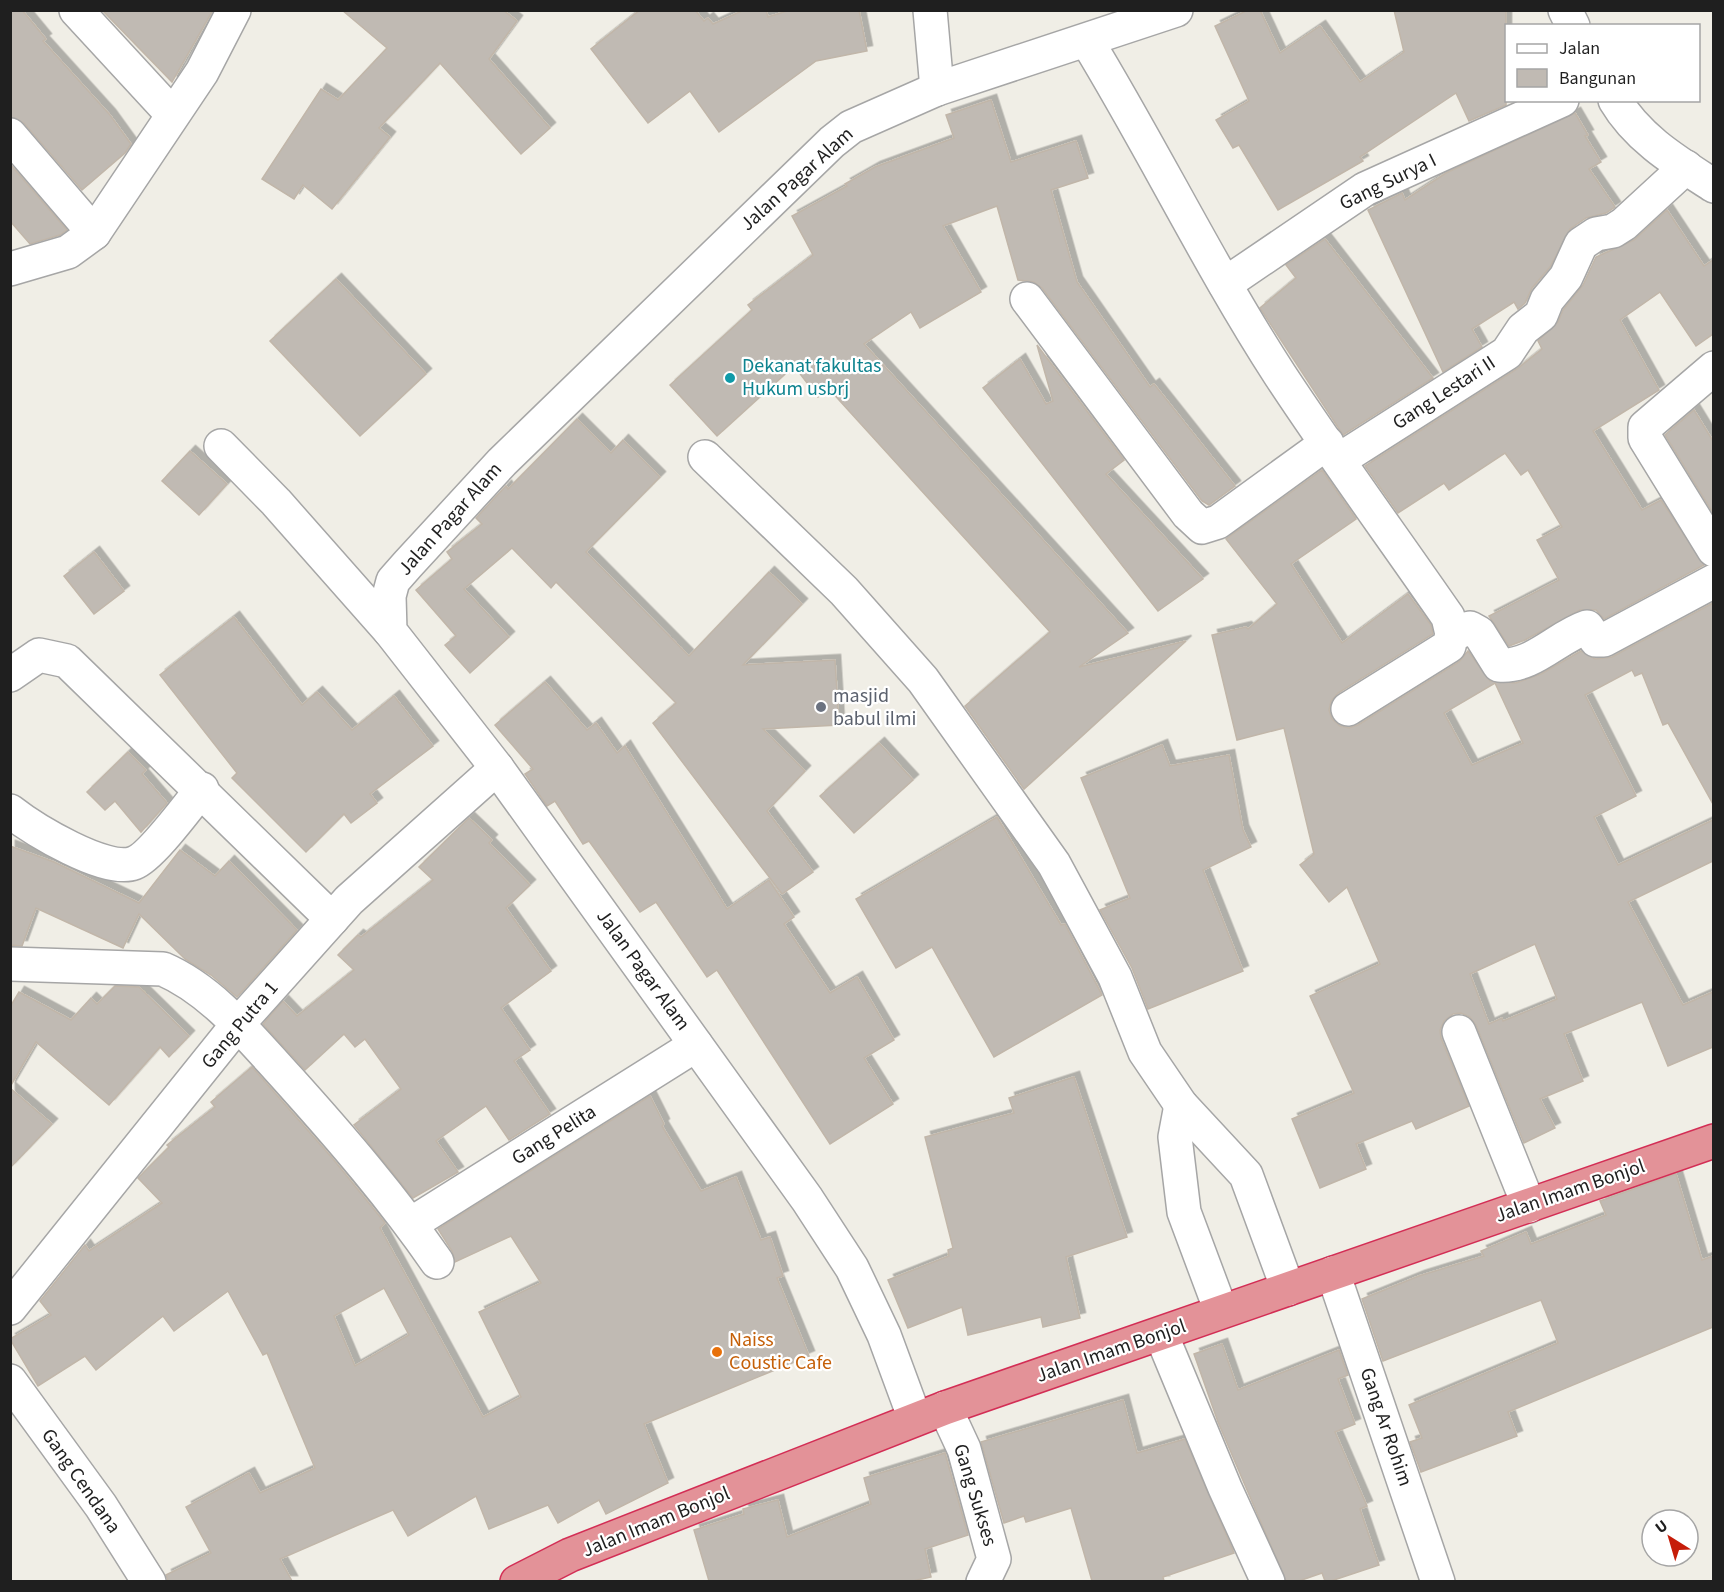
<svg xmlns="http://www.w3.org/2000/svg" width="1724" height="1592" font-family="'Source Sans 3',sans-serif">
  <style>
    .building { fill: #c0bab3; stroke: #c1b6a9; stroke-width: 1.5; fill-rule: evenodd; filter: url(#shadow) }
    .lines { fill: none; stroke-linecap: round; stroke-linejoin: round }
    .minor-casing { stroke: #a6a6a6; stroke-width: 36 }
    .highway-casing { stroke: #d32e55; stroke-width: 36 }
    .minor { stroke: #fff; stroke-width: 33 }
    .highway { stroke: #e39298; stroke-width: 33 }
    .culture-dot { fill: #0f9aa8; stroke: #fff; stroke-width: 2 }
    .worship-dot { fill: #6b7280; stroke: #fff; stroke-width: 2 }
    .food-dot { fill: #e8710a; stroke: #fff; stroke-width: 2 }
    .labels { text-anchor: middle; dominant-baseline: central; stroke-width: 4.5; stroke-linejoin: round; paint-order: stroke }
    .street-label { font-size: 20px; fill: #1f1f1f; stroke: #fff }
    .culture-label { font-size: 20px; fill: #0d838f; stroke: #fff; text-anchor: start }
    .worship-label { font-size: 20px; fill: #5b616d; stroke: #fff; text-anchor: start }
    .food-label { font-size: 20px; fill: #c56008; stroke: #fff; text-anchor: start }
  </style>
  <defs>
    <filter id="shadow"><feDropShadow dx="5.5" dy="-5.5" stdDeviation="0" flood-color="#0004"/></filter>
  </defs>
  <rect width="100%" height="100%" fill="#f0eee6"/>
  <g class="building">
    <path d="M10 10H22L46 39 43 41 110 115 131 144 125 153 82 190 24 123 10 117Z"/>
    <path d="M102 10H213L172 82Z"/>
    <path d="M342 10H503L517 21 489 59 550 128 521 154 440 63 379 128 390 137 332 209 303 185 294 199 262 179 321 89 338 100 387 48Z"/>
    <path d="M640 10H695L704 21 708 18 713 24 744 10H766L768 17 790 10H859L867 51 816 61 719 132 690 91 648 123 591 49Z"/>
    <path d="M1248 10H1260L1280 53 1320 26 1360 82 1404 52 1394 10H1506V105L1469 121 1456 93 1360 157 1363 161 1278 210 1239 145 1233 148 1216 120 1249 101 1215 26Z"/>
    <path d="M991 100 1011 162 1076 141 1088 178 1051 190 1077 282 1150 387 1154 384 1235 486 1209 505 1202 501 1042 288 1034 282 1018 280 997 206 943 226 981 292 920 328 911 312 864 344 1128 633 1079 667 1186 641 1024 789 965 706 1050 632 829 389 818 397 794 366 717 436 670 385 752 310 748 305 813 255 792 216 847 186 845 184 875 167 954 138 946 115Z"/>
    <path d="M1575 113 1588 135 1585 136 1601 162 1589 169 1615 207 1606 213 1586 218 1570 229 1550 267 1532 288 1525 303 1518 309 1514 302 1472 329 1482 347 1443 372 1368 210 1402 193 1405 200 1446 173Z"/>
    <path d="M10 164 67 230 60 235 30 244 10 221Z"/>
    <path d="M1667 210 1704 266 1713 260V334L1696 346 1660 292 1620 320 1659 390 1593 431 1642 510 1661 500 1704 565 1604 619 1596 610H1580L1525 640 1509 646 1489 616 1559 580 1537 540 1562 527 1528 470 1521 475 1505 453 1449 490 1444 483 1398 513 1365 466 1517 369 1542 349 1538 341 1558 322 1563 310 1583 285 1596 257 1634 240Z"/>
    <path d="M1325 239 1433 378 1343 435 1260 308 1296 278 1286 265Z"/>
    <path d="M336 279 426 374 360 436 270 341Z"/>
    <path d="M1037 345 1124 460 1106 474 1203 579 1158 611 983 388 1020 359 1046 404 1053 401Z"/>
    <path d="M1694 410 1713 441V513L1665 435Z"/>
    <path d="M577 419 611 453 623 440 660 477 586 552 689 656 769 572 802 604 743 665 835 660 839 725 763 729 805 771 767 811 813 872 782 894 653 723 676 703 556 582 551 588 512 548 464 589 509 637 470 673 445 645 456 636 416 590 452 559 447 552 482 524 476 518 503 489 506 486 508 489Z"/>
    <path d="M190 451 227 484 199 515 162 481Z"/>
    <path d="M1322 470 1356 519 1291 564 1342 643 1408 594 1431 625 1433 634 1338 693 1331 701 1329 710 1332 719 1340 726 1349 728 1358 725 1459 662 1468 651 1490 681 1516 683 1541 674 1581 651 1595 659 1612 657 1713 603V804L1668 723 1663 725 1642 673 1635 676 1632 670 1585 695 1636 796 1594 817 1618 865 1713 820V861L1628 902 1683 1005 1713 992V1047L1668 1066 1642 1002 1564 1034 1583 1081 1540 1099 1555 1128 1524 1143 1476 1025 1470 1017 1461 1013 1453 1014 1444 1021 1440 1030 1441 1038 1469 1106 1416 1129 1412 1121 1356 1144 1366 1169 1320 1188 1292 1119 1354 1093 1310 996 1380 964 1347 887 1329 902 1300 865 1314 854 1284 728 1237 740 1212 635 1246 627 1248 629 1277 604 1226 539ZM1495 683 1523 743 1472 765 1444 713ZM1535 944 1557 999 1503 1021 1502 1018 1489 1024 1470 974Z"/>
    <path d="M94 552 124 591 94 614 64 576Z"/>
    <path d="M234 617 302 705 317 692 352 730 394 696 433 746 370 794 377 803 351 823 344 814 306 852 232 778 237 773 160 675Z"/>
    <path d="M545 682 587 730 596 723 617 753 625 746 727 909 769 880 794 917 784 924 830 993 857 977 894 1040 864 1058 893 1104 830 1144 717 970 707 977 656 902 640 912 589 841 583 844 555 801 547 806 525 774 533 769 495 725Z"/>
    <path d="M879 743 913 780 854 833 820 796Z"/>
    <path d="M1162 745 1170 766 1229 755 1243 830 1251 847 1203 870 1243 971 1148 1009 1132 968 1100 910 1130 898 1081 778Z"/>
    <path d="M128 752 146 770 142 774 167 803 141 832 115 801 105 810 87 792Z"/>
    <path d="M997 817 1061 925 1065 924 1102 995 994 1057 932 947 896 968 856 899Z"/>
    <path d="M469 818 492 840 489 843 530 885 506 908 551 971 501 1008 530 1050 514 1061 550 1114 509 1140 486 1106 436 1141 458 1172 413 1198 354 1125 401 1089 365 1039 355 1047 344 1034 305 1070 263 1024 283 1001 297 1016 354 970 338 955 358 935 361 937 433 880 419 867Z"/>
    <path d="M10 846 54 862 139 903 180 850 215 876 229 861 297 930 237 997 211 975 185 959 139 914 123 948 36 908 22 946 10 945Z"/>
    <path d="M115 986 139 987 189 1036 169 1057 160 1047 109 1105 36 1042 10 1087V1007L19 992 71 1020 91 998 97 1004Z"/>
    <path d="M252 1067 333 1159 385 1223 380 1228 483 1417 521 1397 479 1312 541 1283 511 1236 455 1262 452 1251 438 1229 650 1096 664 1124 662 1126 701 1191 736 1177 761 1240 770 1237 783 1276 777 1278 809 1356 644 1424 668 1483 606 1514 599 1500 558 1523 548 1505 489 1529 476 1496 408 1536 393 1510 280 1559 292 1581H168L166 1575 211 1553 186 1507 249 1473 260 1493 315 1468 267 1353 263 1355 228 1291 174 1331 163 1316 96 1370 85 1356 38 1386 10 1339 51 1315 40 1301 85 1245 89 1251 162 1203 138 1178 169 1147 167 1145 215 1107 211 1102ZM384 1288 409 1335 355 1366 334 1316Z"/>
    <path d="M1074 1077 1127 1237 1066 1257 1080 1318 1043 1327 1041 1317 968 1335 962 1307 908 1328 888 1280 949 1256 948 1250 953 1248 925 1137 1014 1113 1009 1098Z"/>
    <path d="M10 1088 52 1124 10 1168Z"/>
    <path d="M1676 1174 1702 1260 1713 1256V1327L1508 1412 1517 1436 1421 1472 1410 1442 1422 1438 1409 1405 1558 1343 1541 1300 1383 1361 1362 1299 1419 1276 1484 1256 1481 1251 1526 1232 1531 1244 1606 1215 1600 1201Z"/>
    <path d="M1222 1344 1238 1390 1339 1350 1348 1375 1338 1379 1355 1424 1335 1432 1367 1506 1360 1509 1379 1565 1331 1581H1325L1322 1573 1299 1581H1286L1218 1422 1194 1354Z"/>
    <path d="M1123 1400 1137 1453 1185 1439 1234 1553 1163 1577 1164 1581H1092L1071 1508 1026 1522 1024 1516 1004 1523 981 1442Z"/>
    <path d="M945 1453 968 1535 925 1549 931 1577 913 1581H709L694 1530 744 1514 743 1509 778 1500 787 1537 871 1504 864 1478Z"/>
  </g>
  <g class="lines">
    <defs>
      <g id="minor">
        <path d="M76 10 172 114"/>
        <path d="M930 10 937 89"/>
        <path d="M1565 10 1573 26"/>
        <path d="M1087 41C1154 151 1210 267 1280 375 1334 457 1392 536 1448 617L1452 634 1449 646 1348 709"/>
        <path d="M1615 100C1638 139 1677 162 1714 186"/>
        <path d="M10 135 94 233"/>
        <path d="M10 269 68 252 94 233 202 72 234 10"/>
        <path d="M1225 284 1365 189 1562 100"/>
        <path d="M1027 299 1188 514 1202 527 1218 522 1327 443"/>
        <path d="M1714 368 1645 427V438L1714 550"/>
        <path d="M221 446 276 502 390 631"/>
        <path d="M705 457 844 591 923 680 1054 864 1115 977 1145 1052 1181 1105 1246 1175 1288 1289"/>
        <path d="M1339 460 1507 353 1523 329 1541 315 1547 300 1566 277 1581 244 1596 234 1613 231 1624 224 1686 167"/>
        <path d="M1452 634 1470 628 1479 633 1499 665C1532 668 1557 637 1587 627L1596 640H1604L1714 581"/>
        <path d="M10 675 39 655 67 661 332 919"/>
        <path d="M10 811C33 829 106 874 134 863 151 857 189 805 202 789"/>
        <path d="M10 964 163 969C214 991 252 1040 289 1080 342 1139 392 1197 437 1262"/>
        <path d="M1459 1032 1529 1206"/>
        <path d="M1181 1105 1175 1137 1184 1212 1221 1311"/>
        <path d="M411 1224 696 1045"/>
        <path d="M1333 1273 1438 1582"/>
        <path d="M10 1308 238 1024 349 900 497 768"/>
        <path d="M1161 1334 1225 1488 1268 1582"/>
        <path d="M10 1381 101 1506 149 1582"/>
        <path d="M945 1408 964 1449 994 1559 983 1582"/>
        <path d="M915 1419 884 1335 852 1268 807 1199 497 768 390 631 389 596 393 581 408 564 502 462 832 142 851 127 937 89 1176 10"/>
      </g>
      <path id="highway" d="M517 1582 570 1555 945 1408 1714 1141"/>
    </defs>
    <use href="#minor" class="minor-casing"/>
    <use href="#highway" class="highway-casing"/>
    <use href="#minor" class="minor"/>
    <use href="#highway" class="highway"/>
  </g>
  <circle class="culture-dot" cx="730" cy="378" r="6"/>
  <circle class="worship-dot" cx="821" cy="707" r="6"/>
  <circle class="food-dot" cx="717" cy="1352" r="6"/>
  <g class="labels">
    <g class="street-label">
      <text transform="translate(797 179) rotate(-42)">Jalan Pagar Alam</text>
      <text transform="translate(1388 182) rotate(-26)">Gang Surya I</text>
      <text transform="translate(1444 393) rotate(-33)">Gang Lestari II</text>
      <text transform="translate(450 519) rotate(-48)">Jalan Pagar Alam</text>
      <text transform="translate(643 970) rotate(54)">Jalan Pagar Alam</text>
      <text transform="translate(240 1025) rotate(-50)">Gang Putra 1</text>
      <text transform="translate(554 1135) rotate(-32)">Gang Pelita</text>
      <text transform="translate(1570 1191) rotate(-19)">Jalan Imam Bonjol</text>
      <text transform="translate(1111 1351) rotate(-19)">Jalan Imam Bonjol</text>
      <text transform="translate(1386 1427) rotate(71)">Gang Ar Rohim</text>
      <text transform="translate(81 1481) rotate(55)">Gang Cendana</text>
      <text transform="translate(975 1495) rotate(73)">Gang Sukses</text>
      <text transform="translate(656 1522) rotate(-22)">Jalan Imam Bonjol</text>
    </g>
    <g class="culture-label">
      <text x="742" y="366">Dekanat fakultas<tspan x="742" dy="23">Hukum usbrj</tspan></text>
    </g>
    <g class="worship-label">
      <text x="833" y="696">masjid<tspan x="833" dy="23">babul ilmi</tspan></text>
    </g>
    <g class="food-label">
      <text x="729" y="1340">Naiss<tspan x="729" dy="23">Coustic Cafe</tspan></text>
    </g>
  </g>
  <rect width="1724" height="1592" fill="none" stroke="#1f1f1f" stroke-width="24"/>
  <rect x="1505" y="24" width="195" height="78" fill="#ffffff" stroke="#a5a5a5" stroke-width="1.5"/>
  <rect x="1517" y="44" width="30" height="9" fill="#ffffff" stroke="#a5a5a5" stroke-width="1.5"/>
  <text x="1559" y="54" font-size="18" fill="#1f1f1f">Jalan</text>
  <rect x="1517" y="69" width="30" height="18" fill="#c0bab3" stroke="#a5a5a5" stroke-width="1.5"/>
  <text x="1559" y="84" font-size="18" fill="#1f1f1f">Bangunan</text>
  <g transform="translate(1670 1538) rotate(323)"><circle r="28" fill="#ffffff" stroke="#a5a5a5" stroke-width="1.5"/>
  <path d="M0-4.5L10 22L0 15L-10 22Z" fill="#c61d09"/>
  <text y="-9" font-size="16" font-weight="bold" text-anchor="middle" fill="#1f1f1f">U</text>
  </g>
</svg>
